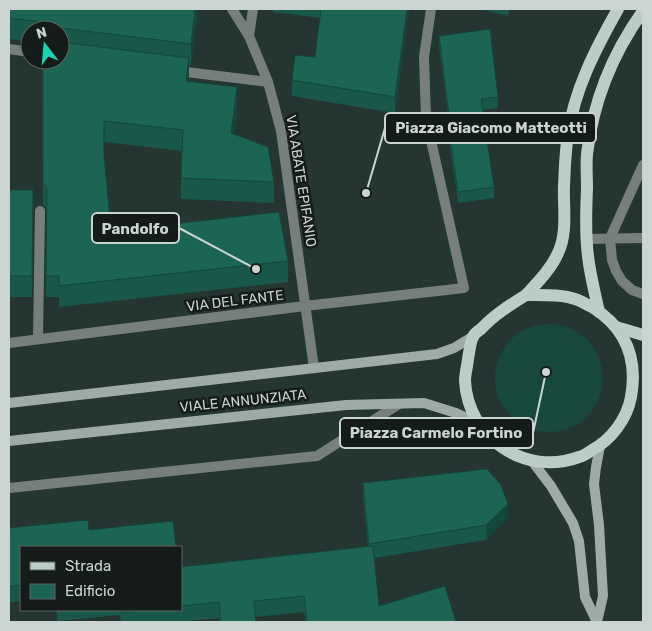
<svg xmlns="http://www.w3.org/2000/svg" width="652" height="631" font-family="Rubik,sans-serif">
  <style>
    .green { fill: #18483c }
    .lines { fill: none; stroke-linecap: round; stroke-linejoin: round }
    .lane { stroke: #777f7c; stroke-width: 10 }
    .street { stroke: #777f7c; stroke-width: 10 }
    .secondary { stroke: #9eaba7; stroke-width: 10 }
    .primary { stroke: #bcccc7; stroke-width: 12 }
    .wall { fill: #185749 }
    .shaded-wall { fill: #14473c }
    .building { fill: #1c6555; stroke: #14473c }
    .labels { text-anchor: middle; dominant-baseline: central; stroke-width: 5; stroke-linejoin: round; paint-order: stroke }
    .street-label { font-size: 14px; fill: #cad4d1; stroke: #141b19 }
    .leader { fill: none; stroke: #cad4d1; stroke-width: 2 }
    .callout-dot { fill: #cad4d1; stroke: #141b19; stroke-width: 2 }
    .callout { fill: #141b19; stroke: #cad4d1; stroke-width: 2 }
    .callout-label { font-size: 15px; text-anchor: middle; font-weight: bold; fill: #cad4d1 }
  </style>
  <rect width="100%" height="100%" fill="#253531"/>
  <circle class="green" cx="549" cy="378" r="54"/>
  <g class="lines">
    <path class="lane" d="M9 488 317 456 399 404"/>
    <g class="street">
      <path d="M232 9 249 36 268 82 281 131 314 368"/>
      <path d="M249 36 253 9"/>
      <path d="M9 49 30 52"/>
      <path d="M178 71 268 82"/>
      <path d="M643 165 610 238 612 260 616 271 622 281 632 290 643 294"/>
      <path d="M586 239 643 238"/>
      <path d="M38 339 40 211"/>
      <path d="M9 343 305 306 464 288 426 118 424 57 431 9"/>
    </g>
    <g class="secondary">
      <path d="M9 403 437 354 454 348 472 337"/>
      <path d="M9 441 346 405 424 403 456 413 478 423"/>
      <path d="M532 461 551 486 573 523 579 541 585 597 597 622"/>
      <path d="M597 622 603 596 599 525 594 484 596 467 600 446"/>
    </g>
    <g class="primary">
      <path d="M526 295C542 295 563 294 578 300 583 302 587 305 592 307 626 328 638 358 631 397 627 419 611 440 592 450 588 453 583 456 579 457 525 477 468 438 465 381 465 377 466 371 467 366 468 360 470 342 473 337 474 334 478 331 481 329 494 315 510 305 526 295Z"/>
      <path d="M526 295C538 282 551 269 558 253 568 232 563 207 564 185 565 168 565 152 568 135 574 90 596 48 618 9"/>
      <path d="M599 312C595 293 590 275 588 256 585 234 586 211 587 188 587 177 586 165 587 154 593 102 613 53 643 11"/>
      <path d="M616 327 643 335"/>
    </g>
  </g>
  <g class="wall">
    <path d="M9 9H198L191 65H189V81L237 108 234 134 274 182V203L181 199V178L182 151 104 142V158L111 231 288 261V282L59 307V297H46L47 210 46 207 43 205 42 60 60 30H30V42L9 39Z"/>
    <path d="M273 9H409L395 113 292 96V80L315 57 320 18 273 12Z"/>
    <path d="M480 9H510L508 16Z"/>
    <path d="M439 36 498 97V108L483 110 494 187V198L458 203 447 125V114H448L439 46Z"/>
    <path d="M9 190 33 211 32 297H9Z"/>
    <path d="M363 483 508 518 486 540 374 558 379 606 456 622H306L304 612 256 617V622H219V618L179 622H121L120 615 58 621 56 610H181V567L368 547 363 497Z"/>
    <path d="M9 528 21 547V601L9 603Z"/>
  </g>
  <g class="shaded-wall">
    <path d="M195 9H198L191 65V44Z"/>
    <path d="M407 9H409L395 113V97Z"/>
    <path d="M61 28V49L60 50V30H56Z"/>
    <path d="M189 58V79L186 102V81Z"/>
    <path d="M237 87V108L231 154V133Z"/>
    <path d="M508 504V518L486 540V525Z"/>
  </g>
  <g class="building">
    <path d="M9 9H195L191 44 61 28 56 30H42V22L9 18Z"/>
    <path d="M321 9H407L395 97 292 80 295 55 315 57Z"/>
    <path d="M490 29 498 97 481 99 494 187 458 192 447 114H449L439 36Z"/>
    <path d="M60 42 189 58 186 81 237 87 231 133 268 147 274 182 181 178 183 130 104 121V156L111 231 279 212 288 261 59 286V276H46L47 190 46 186 43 184V60H60Z"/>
    <path d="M9 190H33L32 276H9Z"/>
    <path d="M487 469 501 485 508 504 486 525 369 544 363 483Z"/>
    <path d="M88 520 89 530 173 521 176 547H21V585L9 587V528Z"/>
    <path d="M373 546 379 606 445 586 456 622H307L304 596 254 601 256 622H221L219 602 181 606V567Z"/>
    <path d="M121 610H146L122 612Z"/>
  </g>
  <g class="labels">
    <g class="street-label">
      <text transform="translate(301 181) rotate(81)">VIA ABATE EPIFANIO</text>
      <text transform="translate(235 301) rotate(-7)">VIA DEL FANTE</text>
      <text transform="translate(243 401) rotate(-6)">VIALE ANNUNZIATA</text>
    </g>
  </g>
  <path class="leader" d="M366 193L385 128M256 269L179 228M546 372L533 433"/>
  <g class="callout-dot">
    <circle cx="366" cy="193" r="5"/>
    <circle cx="256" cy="269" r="5"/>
    <circle cx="546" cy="372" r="5"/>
  </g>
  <g class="callout">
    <rect x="385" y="113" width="211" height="30" rx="5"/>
    <rect x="92" y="213" width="87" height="30" rx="5"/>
    <rect x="340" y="418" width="193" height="30" rx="5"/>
  </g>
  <g class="callout-label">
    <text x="491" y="133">Piazza Giacomo Matteotti</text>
    <text x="135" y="234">Pandolfo</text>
    <text x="436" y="438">Piazza Carmelo Fortino</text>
  </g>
  <rect width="652" height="631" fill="none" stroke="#cad4d1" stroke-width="20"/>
  <rect x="20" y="546" width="162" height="65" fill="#141b19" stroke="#5d6563"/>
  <rect x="30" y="562" width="25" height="8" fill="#bcccc7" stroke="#5d6563"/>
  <text x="65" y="571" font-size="15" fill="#cad4d1">Strada</text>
  <rect x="30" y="584" width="25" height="15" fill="#1c6555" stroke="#5d6563"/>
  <text x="65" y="596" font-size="15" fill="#cad4d1">Edificio</text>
  <g transform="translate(45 45) rotate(344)"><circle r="24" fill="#141b19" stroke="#5d6563"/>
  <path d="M0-4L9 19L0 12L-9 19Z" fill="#18d5b2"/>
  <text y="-8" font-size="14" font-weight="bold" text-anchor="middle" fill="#cad4d1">N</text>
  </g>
</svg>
